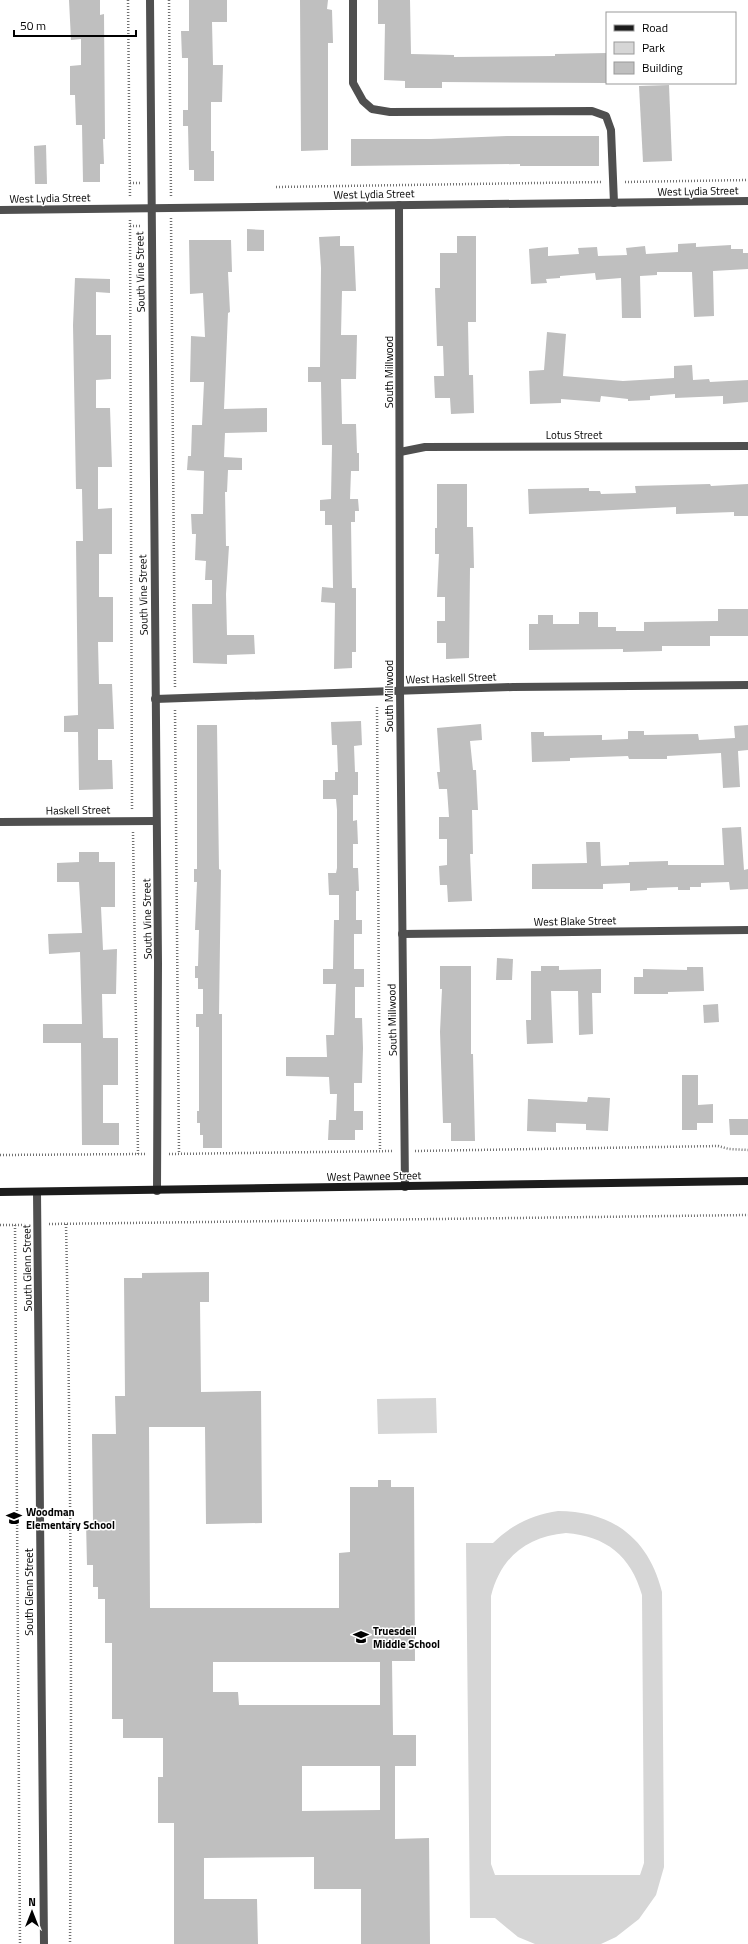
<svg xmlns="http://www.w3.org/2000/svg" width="748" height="1944" font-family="'Titillium Web',sans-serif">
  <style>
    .green { fill: #d6d6d6; fill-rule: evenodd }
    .building { fill: #bfbfbf; fill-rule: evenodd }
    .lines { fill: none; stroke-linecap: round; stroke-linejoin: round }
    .path { stroke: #717171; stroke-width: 2.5; stroke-dasharray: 1 2; stroke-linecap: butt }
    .service { stroke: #4f4f4f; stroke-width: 8 }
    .minor { stroke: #4f4f4f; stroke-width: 8 }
    .secondary { stroke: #1c1c1c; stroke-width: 8 }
    .labels { text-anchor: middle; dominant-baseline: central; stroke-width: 3; stroke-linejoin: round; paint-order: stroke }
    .street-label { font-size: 11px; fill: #000; stroke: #fff }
    .poi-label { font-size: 11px; font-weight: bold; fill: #000; stroke: #fff; text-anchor: start }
  </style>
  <rect width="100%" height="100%" fill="#fff"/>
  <g class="green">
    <path d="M436 1398 437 1433 378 1434 377 1399Z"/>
    <path d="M558 1511C613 1511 649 1539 662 1592L664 1867 656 1895 639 1919 616 1937 601 1944H535L518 1937 495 1918H470L466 1543H493C511 1525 532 1515 558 1511ZM566 1533C606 1536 631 1556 642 1595L644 1863 640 1875H495L491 1864V1596C501 1557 526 1537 566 1533Z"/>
  </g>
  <g class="building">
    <path d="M69 0H100V15L104 14 105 139H103L104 164H100V182H83L82 125H76L75 95H70V66L81 65V39L71 40Z"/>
    <path d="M189 0H227V22H212L213 65H223L222 102H211V151H214V181H194V170H189L188 126H183V110H188V58H182L181 31H189Z"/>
    <path d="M300 0H328L327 9 332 10 333 43H328V150L301 151Z"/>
    <path d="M378 0H410L411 54 454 55V57L555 56V54L607 53V83L442 82V88H405V81L384 80 385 24H378Z"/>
    <path d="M669 85 672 161 643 162 639 86Z"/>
    <path d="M507 136H599V166H520V164L351 166V139H431Z"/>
    <path d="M46 145 47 184H35L34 146Z"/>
    <path d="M247 229 264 230V251H247Z"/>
    <path d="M340 236V246H354L356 291H342L341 335H357L356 379H341L342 424H356L357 453H359V471H351L350 499H358L359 511H355V522H351L352 588H356V652H352V668L334 669 335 603 321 602 322 587 333 588 332 525H325V511H320V500L331 499 332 445H322L321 382H308V367H320L321 268 319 237Z"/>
    <path d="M457 236H476V322H468L469 375H473L474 413 451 414 450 398H435L434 376H444L443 346H437L435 288H440V253H457Z"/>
    <path d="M189 240H231L232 272H228L230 312 228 313 224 409 267 408V432L225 433 224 457 242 458V470H228L227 492H225L226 546H229L226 594 227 635H254L255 654 227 655V664L193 663 192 604H212V580H205L206 561 195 560 196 534H192L191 514H203L204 471 187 470 188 456H191L192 425H202L204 382H190L191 336 205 337 203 293 190 294Z"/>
    <path d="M696 243V247L731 245V249H743V253H748V269L713 271 714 316 694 317 692 272H657V275L640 276 641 318H622L621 278 596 280 595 273 560 276V278L546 279 547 283 531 284 529 249 548 247V256L579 254 578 248 597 247 598 256 627 255 626 248 645 246 646 254 678 252V244Z"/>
    <path d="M75 278 110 279V293L96 292V335H111V379L96 380V408H110L112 467H98V509L112 508V554H99V597H113V642H98L99 684H112L114 729H98V760H112L113 789 79 790 78 732H64V716L78 715 76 541H83L82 489H76L73 325Z"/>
    <path d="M547 332 566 334 563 376 623 381 674 378V366L692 365 693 380 709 379 710 382 748 380V402L723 404V396L675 398V394L650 396V400L628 401V399L601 396 600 402 561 399V403L530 404 529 371 544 370Z"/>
    <path d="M437 484H467V527H473L474 568H470L469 658 446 659V643H437V621H445V597H437L439 554H435V528H437Z"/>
    <path d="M710 484 711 486 748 484V516H734V512L676 514V507L529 514 528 489 589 488V491H600L601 494 636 493 635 486Z"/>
    <path d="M718 609H748V636H710V646H662V651L623 652V649L529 650V624H538V615H553V624H579V612H598V627H616V631H644V622L718 621Z"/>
    <path d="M361 721 362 745 354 746 355 772H358V795H353V821L357 820 358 844H353V868H358L359 891H356V920H362V934H354V969H364V987H355V1018H362L363 1048 362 1083H354V1111H363V1130H355V1140H328L329 1120H336L337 1094H330L329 1077 286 1076V1057H327L326 1035H334L336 984H323V969H333L334 920H339V895H329L328 873H336L337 868V810L336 799H323V780H335V772H338L337 745H332L331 722Z"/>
    <path d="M481 724 482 740 470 741 473 770H476L478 810H472L473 854H470L472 901 448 902 447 885H440L439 866 447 865V839H439V817H449L447 789H439L437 772H440L437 728Z"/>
    <path d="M197 725H217L219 869 221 870 219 1014H222V1148H203V1135H200V1123H197V1111H199V1027H196V1014H203V989H198V978H195V966H198L199 930H195L197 882H194V869H197Z"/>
    <path d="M748 725V750L738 751 740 787 723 788 721 753 667 756V759H629L628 756 570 758V761L532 762 531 732H544V736L602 735V740L628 739V731H644V735L698 734 699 740 735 738 734 726Z"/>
    <path d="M741 827 744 870 748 869V889L730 890 729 882 701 883V887H690V890H678V887L647 888V890L630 891V883L603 884V889H532V864L587 863 586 842H600L601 866 629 865V862L668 861V865H724L722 828Z"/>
    <path d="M79 852H99V862H115V907H101L103 950 117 949 116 994H102L103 1038H118V1085H103V1123H119V1145H82L81 1043H43V1024H82L80 952 49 954 48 934 82 933 79 882H57V863L79 862Z"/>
    <path d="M497 958 513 959 512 980H496Z"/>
    <path d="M440 966H471V1054H473L475 1141H451V1123H443L440 1032 442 989H440Z"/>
    <path d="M541 966H559V970L601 969V993H592L593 1034 579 1035 578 991H551L553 1043 527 1044 526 1020H531V971H541Z"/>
    <path d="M687 967H703L704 991 668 992V994H634V977H643V969L687 970Z"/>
    <path d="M718 1004 719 1022 704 1023 703 1005Z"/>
    <path d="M682 1075H698V1105L713 1104V1123H697V1130H682Z"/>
    <path d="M588 1097 610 1098 608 1131 586 1130V1124L556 1123V1132L527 1131 528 1099 587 1102Z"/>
    <path d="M729 1119H748V1135H730Z"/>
    <path d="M209 1272V1302H200L201 1392 261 1391 262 1523 206 1524 205 1427H149L150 1608H339V1553L350 1552V1487H378V1480H391V1487H414L415 1661H392L393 1735H416V1766H395V1839L429 1838 430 1944H361V1889H314V1857L204 1858V1899H257L258 1944H174V1823H158V1777H163V1738H123V1719H112V1643H105V1599H98V1587H93V1565H87L86 1522H93L92 1434H116L115 1396H125L124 1278H142V1273ZM213 1662H380V1705H239L238 1692H213ZM302 1766H380V1810L302 1811Z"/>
  </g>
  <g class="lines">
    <g class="path">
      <path d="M128 0 130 197"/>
      <path d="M169 0 171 197"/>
      <path d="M625 182 748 180"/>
      <path d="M130 183H140"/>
      <path d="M276 187 602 182"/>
      <path d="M171 218 175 687"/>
      <path d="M130 220 132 809"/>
      <path d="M130 226H142"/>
      <path d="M377 707 380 1151"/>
      <path d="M175 710 179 1154"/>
      <path d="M133 832 138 1154"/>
      <path d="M415 1151 718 1146 729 1149 748 1150"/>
      <path d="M169 1154 394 1151"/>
      <path d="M0 1155 146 1154"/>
      <path d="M49 1224 748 1215"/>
      <path d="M66 1224C71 1464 72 1704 70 1944"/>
      <path d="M0 1225H26"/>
      <path d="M15 1225 20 1944"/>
    </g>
    <path class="service" d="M353 0V83L363 101 372 109 390 112 592 111 606 116 611 130 614 203"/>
    <g class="minor">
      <path d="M150 0 158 963 157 1191"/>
      <path d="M399 205 400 691 405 1187"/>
      <path d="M0 210 748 201"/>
      <path d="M400 452 425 447 748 446"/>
      <path d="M155 699 513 687 748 685"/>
      <path d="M0 822 156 821"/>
      <path d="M402 934 748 930"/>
      <path d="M37 1192 44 1944"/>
    </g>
    <path class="secondary" d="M0 1192 748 1181"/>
  </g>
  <defs>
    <symbol id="school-bare" viewBox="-9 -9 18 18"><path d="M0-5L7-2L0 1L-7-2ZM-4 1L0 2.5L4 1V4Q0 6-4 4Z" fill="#000" stroke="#fff" stroke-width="2.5" paint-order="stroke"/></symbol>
  </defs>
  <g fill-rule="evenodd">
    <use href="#school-bare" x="3" y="1507" width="22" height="22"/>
    <use href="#school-bare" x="350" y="1626" width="22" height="22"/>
  </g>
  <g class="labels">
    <g class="street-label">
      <text transform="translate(698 191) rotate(-1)">West Lydia Street</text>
      <text transform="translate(374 194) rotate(-1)">West Lydia Street</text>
      <text transform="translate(50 198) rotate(-1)">West Lydia Street</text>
      <text transform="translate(140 272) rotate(-91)">South Vine Street</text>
      <text transform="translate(389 372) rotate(-90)">South Millwood</text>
      <text x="574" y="435">Lotus Street</text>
      <text transform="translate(143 595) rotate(-91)">South Vine Street</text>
      <text transform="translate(451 678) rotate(-2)">West Haskell Street</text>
      <text transform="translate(389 696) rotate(-90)">South Millwood</text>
      <text transform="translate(78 810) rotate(-1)">Haskell Street</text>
      <text transform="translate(147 919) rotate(-91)">South Vine Street</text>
      <text transform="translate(575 921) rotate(-1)">West Blake Street</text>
      <text transform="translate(392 1020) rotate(-91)">South Millwood</text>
      <text transform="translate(374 1176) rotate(-1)">West Pawnee Street</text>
      <text transform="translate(27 1268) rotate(-91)">South Glenn Street</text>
      <text transform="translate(29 1592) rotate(-90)">South Glenn Street</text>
    </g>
    <g class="poi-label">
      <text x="26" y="1512">Woodman<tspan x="26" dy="13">Elementary School</tspan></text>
      <text x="373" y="1631">Truesdell<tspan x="373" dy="13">Middle School</tspan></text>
    </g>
  </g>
  <rect x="606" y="12" width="130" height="72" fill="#ffffff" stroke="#999999"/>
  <rect x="614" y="25" width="20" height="6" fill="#1c1c1c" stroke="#999999"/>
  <text x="642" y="32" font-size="12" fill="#000000">Road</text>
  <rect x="614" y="42" width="20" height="12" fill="#d6d6d6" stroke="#999999"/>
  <text x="642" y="52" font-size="12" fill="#000000">Park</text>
  <rect x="614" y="62" width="20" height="12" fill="#bfbfbf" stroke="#999999"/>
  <text x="642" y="72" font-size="12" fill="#000000">Building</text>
  <g transform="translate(32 1912)" stroke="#ffffff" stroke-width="3" paint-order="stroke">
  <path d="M0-3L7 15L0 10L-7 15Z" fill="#000000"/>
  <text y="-6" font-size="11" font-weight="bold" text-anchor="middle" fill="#000000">N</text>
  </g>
  <path d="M14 30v6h122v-6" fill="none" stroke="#000000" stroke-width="2"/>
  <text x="20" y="30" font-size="12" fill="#000000" stroke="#ffffff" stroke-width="3" paint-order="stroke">50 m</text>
</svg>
